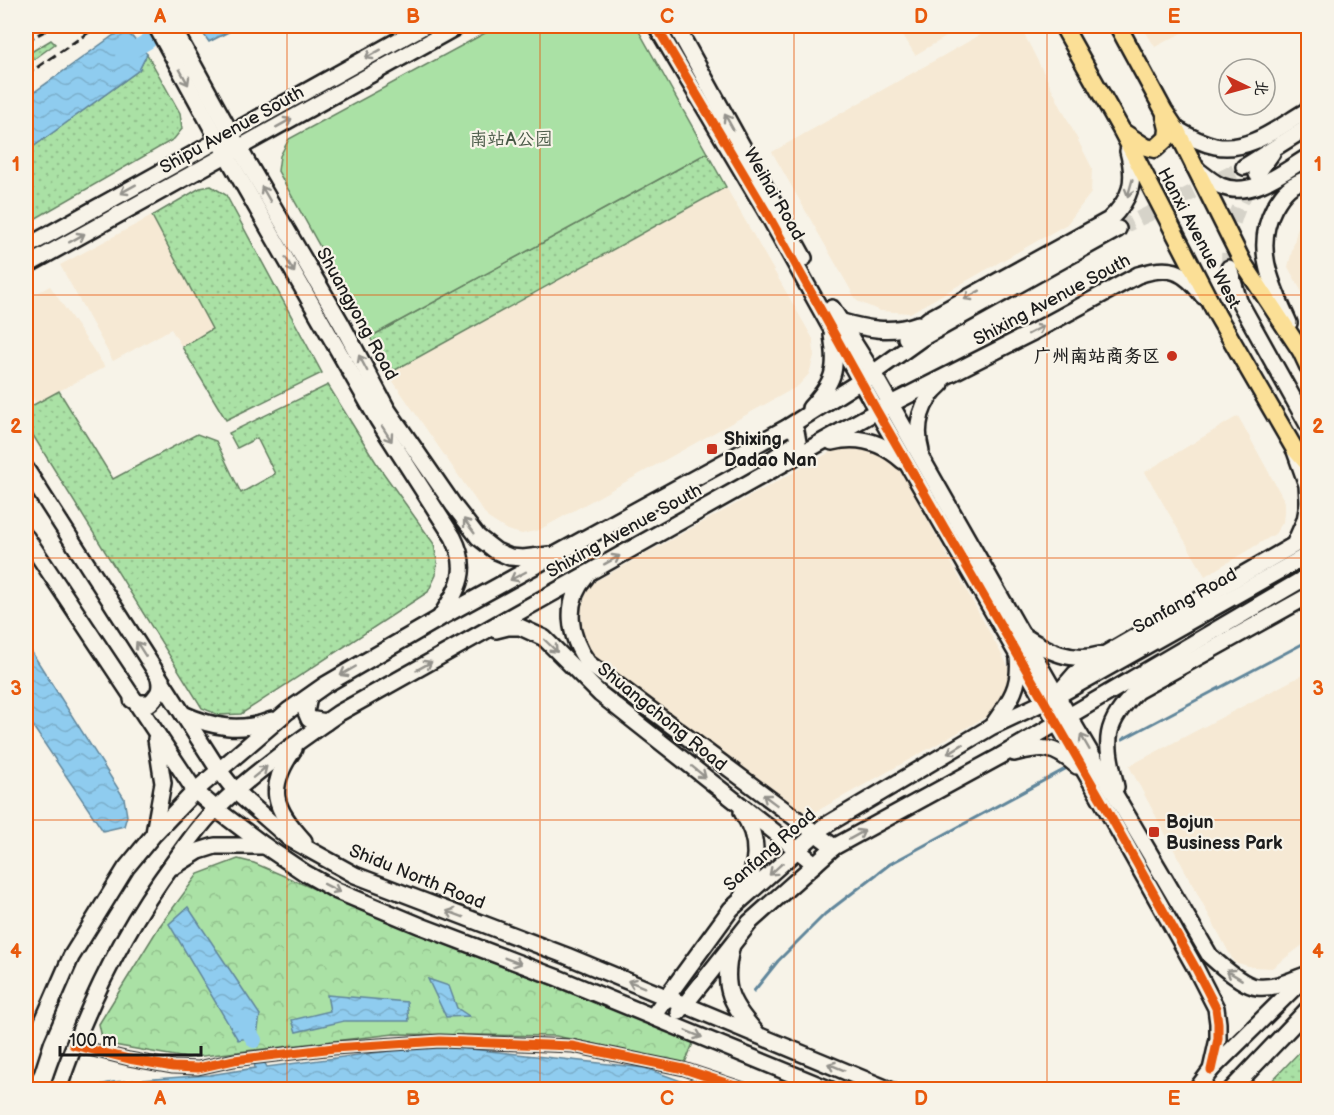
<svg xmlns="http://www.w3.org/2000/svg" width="1334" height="1115" font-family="'Balsamiq Sans','LXGW WenKai TC',sans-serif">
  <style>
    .built { fill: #f6e9d4 }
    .grass { fill: url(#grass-dots); stroke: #637e60; stroke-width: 1.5 }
    .forest { fill: url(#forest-crowns); stroke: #637e60; stroke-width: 1.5 }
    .green { fill: #aae1a5; stroke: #637e60; stroke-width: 1.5 }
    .water { fill: url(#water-waves); stroke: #61869b; stroke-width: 1.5 }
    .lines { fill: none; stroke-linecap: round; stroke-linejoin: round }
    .stream { stroke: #61869b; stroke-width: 3 }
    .river { stroke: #8fccef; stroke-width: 16 }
    .secondary-tunnel { stroke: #d6d3c9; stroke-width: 15; stroke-dasharray: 15 8; stroke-linecap: butt }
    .street-casing { stroke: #1c1c1c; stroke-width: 15 }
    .secondary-casing { stroke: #1c1c1c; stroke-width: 20 }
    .primary-casing { stroke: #1c1c1c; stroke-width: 21 }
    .street { stroke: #f7f3e8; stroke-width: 10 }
    .secondary { stroke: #f7f3e8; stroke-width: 15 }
    .primary { stroke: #fbdf96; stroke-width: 16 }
    .rail { stroke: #1c1c1c; stroke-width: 3; stroke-dasharray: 9 4.5; stroke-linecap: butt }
    .cycleway-casing { stroke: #f7f3e8; stroke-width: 13 }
    .cycleway { stroke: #e8590c; stroke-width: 9 }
    .oneway { stroke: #94928c }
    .grid { fill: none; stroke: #e8590c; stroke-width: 1.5; stroke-opacity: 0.55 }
    .poi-dot { fill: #c8321e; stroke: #f7f3e8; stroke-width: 2 }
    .labels { text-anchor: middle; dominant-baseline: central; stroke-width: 4.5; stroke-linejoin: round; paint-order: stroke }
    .street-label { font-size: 18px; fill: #1c1c1c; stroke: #f7f3e8 }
    .park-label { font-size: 18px; fill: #475745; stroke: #f7f3e8 }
    .poi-label { font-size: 18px; font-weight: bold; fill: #1c1c1c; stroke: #f7f3e8; text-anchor: start }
    .neatline { fill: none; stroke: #e8590c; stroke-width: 2 }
    .grid-label { font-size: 20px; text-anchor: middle; font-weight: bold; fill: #e8590c }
  </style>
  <defs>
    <pattern id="grass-dots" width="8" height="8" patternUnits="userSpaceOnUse" patternTransform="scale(1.5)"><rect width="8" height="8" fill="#aae1a5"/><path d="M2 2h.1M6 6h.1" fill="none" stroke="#92c08d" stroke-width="1.8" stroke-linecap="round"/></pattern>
    <pattern id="forest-crowns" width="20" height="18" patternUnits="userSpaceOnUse" patternTransform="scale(1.5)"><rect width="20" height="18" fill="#aae1a5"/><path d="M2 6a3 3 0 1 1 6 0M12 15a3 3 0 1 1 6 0" fill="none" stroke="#92c08d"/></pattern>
    <pattern id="water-waves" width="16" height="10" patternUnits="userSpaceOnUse" patternTransform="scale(1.5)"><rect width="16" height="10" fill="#8fccef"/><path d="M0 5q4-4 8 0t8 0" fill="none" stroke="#7bafcc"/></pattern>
  </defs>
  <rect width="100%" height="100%" fill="#f7f3e8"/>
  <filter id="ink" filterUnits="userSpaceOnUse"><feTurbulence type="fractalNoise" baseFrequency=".0167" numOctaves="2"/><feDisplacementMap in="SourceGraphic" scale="12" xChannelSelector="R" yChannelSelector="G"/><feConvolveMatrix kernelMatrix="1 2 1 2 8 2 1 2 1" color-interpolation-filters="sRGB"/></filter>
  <g filter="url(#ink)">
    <g class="built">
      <path d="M898 26H965L915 55Z"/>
      <path d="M996 26H1020L1092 168 1091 193 1067 224 910 313 880 311 857 301 772 152Z"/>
      <path d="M1142 26H1195L1155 47Z"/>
      <path d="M726 187 813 339 814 356 809 374 798 386 539 530 522 534 507 530 488 518 388 374Z"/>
      <path d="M1308 211V303L1288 267 1299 222Z"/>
      <path d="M152 216 213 330 182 347 171 329 113 361 60 265Z"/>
      <path d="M50 286 105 367 36 403 26 389V299Z"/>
      <path d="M1238 416 1285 502 1283 522 1275 534 1205 576 1145 472Z"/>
      <path d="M843 445 871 447 895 460 1008 666 1010 683 1004 700 993 713 817 811 808 812 796 810 590 653 582 631 581 609 586 593 594 582Z"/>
      <path d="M1308 672V941L1272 968 1252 967 1234 962 1129 766Z"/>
    </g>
    <g class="grass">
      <path d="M51 40 55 44 26 65V55Z"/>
      <path d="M147 54 180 113 182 129 174 139 26 224V152L139 70Z"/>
      <path d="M707 153 726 187 388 374 370 337Z"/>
      <path d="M211 186 226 195 322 373 226 420 182 347 212 329 152 216 200 188Z"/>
      <path d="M328 385 377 464 434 544 437 561 436 575 428 592 241 714 219 715 202 708 26 424V409L59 391 113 479 197 434 216 441 241 493 275 474 257 438 237 448 229 433Z"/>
      <path d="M1308 1043V1089H1264Z"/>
    </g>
    <path class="forest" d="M238 859 254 863 421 935 694 1041 685 1063 556 1036 394 1034 186 1058 103 1043 99 1024 159 927 198 874Z"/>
    <path class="green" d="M498 26H636L707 153 370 337 278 171 280 156 289 139Z"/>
    <g class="water">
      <path d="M198 26H240L209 42Z"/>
      <path d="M128 32 147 54 139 70 26 152V98L114 35Z"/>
      <path d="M26 643 124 798 127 816 124 826 103 831 26 716Z"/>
      <path d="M188 907 260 1015 257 1036 238 1040 169 924Z"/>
      <path d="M428 979 449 986 457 1008 469 1016 446 1017Z"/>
      <path d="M327 995 407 1002 409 1021H344L296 1032 292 1020 330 1011Z"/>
      <path d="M434 1045 645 1068 703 1089 77 1090 113 1082 209 1075 255 1068 254 1061 263 1060 267 1067Z"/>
    </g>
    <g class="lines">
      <g class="stream">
        <path d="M1123 739 1308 641"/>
        <path d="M754 991 778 961 825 914 890 864 1067 768"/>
      </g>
      <g class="river">
        <path d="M123 56 148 41"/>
        <path d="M240 1018 254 1040"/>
      </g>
      <g class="secondary-tunnel">
        <path d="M1118 229 1244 167"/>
        <path d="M1229 268C1227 232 1235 209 1254 179"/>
      </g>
      <defs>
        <path id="street" d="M73 1045 129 1059 173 1067 198 1068 234 1060 334 1048 440 1041 572 1046 684 1069 747 1090"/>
        <g id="secondary">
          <path d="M156 26 227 156 378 420 453 537C470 570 459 588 441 616"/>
          <path d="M172 26 239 148 341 323 387 409 454 506 478 537 496 551 510 557 523 558 549 555"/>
          <path d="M656 26 767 213 877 411 1103 803 1196 969 1216 1008 1218 1023V1039L1211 1070"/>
          <path d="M676 26 804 258"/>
          <path d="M1176 129C1188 136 1201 143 1215 146 1249 153 1280 126 1308 110"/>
          <path d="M1194 167C1202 173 1212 182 1221 186 1252 199 1284 171 1308 157"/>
          <path d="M1244 167 1308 127"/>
          <path d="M1257 174 1272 153"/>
          <path d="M26 247 424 26"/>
          <path d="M26 266 458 26"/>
          <path d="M1229 268 1239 301 1308 425"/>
          <path d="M832 308 873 373 1057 696 1210 956C1220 965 1244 986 1257 987 1275 989 1292 980 1308 974"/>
          <path d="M839 321C866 329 891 334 918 324"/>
          <path d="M1289 323C1272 285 1253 248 1274 208 1278 201 1282 194 1288 189 1293 184 1302 181 1308 178"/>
          <path d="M906 338 929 319 1109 220C1132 198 1136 181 1128 151"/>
          <path d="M810 408C834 382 838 370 832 335"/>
          <path d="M832 442C859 435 882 442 903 461"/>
          <path d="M921 451C914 426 921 401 941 384"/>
          <path d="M1295 451 1307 485 1308 502"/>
          <path d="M766 463 798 442 796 431 788 427"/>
          <path d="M26 469 218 769 236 792 290 839 355 875 567 956 890 1090"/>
          <path d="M26 537 195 791 216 809 265 846 305 873 337 891 421 926 558 978 831 1090"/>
          <path d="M586 577C563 602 569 637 588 663L834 847"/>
          <path d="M496 630 508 627H520L544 638 600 694 815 864"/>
          <path d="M1024 636C1047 651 1072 663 1099 655"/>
          <path d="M1062 689 1075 674 1100 657 1294 545 1305 520 1308 504"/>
          <path d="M309 697 306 712 309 719 326 722"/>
          <path d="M132 700 140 703H150C158 695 162 690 159 678"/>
          <path d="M183 714C212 727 241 733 272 720"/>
          <path d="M992 726C1009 702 1021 688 1018 658"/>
          <path d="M294 749C266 789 273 807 304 841"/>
          <path d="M1014 753C1044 746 1053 745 1077 766"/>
          <path d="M1116 787C1106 741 1101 727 1137 691L1308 596"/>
          <path d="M154 833 163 783 156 739"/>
          <path d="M175 866 199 851 215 846H265"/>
          <path d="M742 896C758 867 761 840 742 812"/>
          <path d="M731 949C721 991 732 1004 758 1035"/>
          <path d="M679 1012 750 922 834 847 999 757 1308 576"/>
          <path d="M653 1016 731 909 823 827 991 727 1057 696 1302 558"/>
          <path d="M26 1068 36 1037 71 957 126 868 154 834 195 791 288 711 325 685 440 618 788 427 873 373 922 338 1118 229"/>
          <path d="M58 1090C86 1007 122 932 174 862 187 844 200 824 217 808 254 772 297 742 339 713L877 411 1033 332 1138 275C1169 265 1183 269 1203 296"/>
          <path d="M1196 1090 1211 1070 1300 982"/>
          <path d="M1231 1090 1308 1009"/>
        </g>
        <g id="primary">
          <path d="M1063 26 1122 131 1217 315 1294 448 1308 464"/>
          <path d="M1118 26 1164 111 1176 129 1243 263 1301 351 1308 366"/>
          <path d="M1123 132 1146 147 1155 149 1167 138 1168 129 1165 116"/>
        </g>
      </defs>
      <use href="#street" class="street-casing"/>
      <use href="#secondary" class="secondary-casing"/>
      <use href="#primary" class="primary-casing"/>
      <use href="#street" class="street"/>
      <use href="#secondary" class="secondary"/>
      <use href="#primary" class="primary"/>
      <g class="rail">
        <path d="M26 41 54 26"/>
        <path d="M26 75 98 26"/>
      </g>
      <defs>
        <g id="cycleway">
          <path d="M656 26 767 213 877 411 1103 803 1196 969 1216 1008 1218 1023V1039L1211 1070"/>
          <path d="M73 1045 129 1059 173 1067 198 1068 234 1060 334 1048 440 1041 572 1046 684 1069 747 1090"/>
        </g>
      </defs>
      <use href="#cycleway" class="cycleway-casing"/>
      <use href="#cycleway" class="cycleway"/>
    </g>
    <defs><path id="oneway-shaft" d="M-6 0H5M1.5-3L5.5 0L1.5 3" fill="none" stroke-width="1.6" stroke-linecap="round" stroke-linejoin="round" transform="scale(1.5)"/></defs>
    <g class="oneway">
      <use href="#oneway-shaft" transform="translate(373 54) rotate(151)"/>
      <use href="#oneway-shaft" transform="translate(184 77) rotate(61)"/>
      <use href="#oneway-shaft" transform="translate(729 122) rotate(-119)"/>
      <use href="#oneway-shaft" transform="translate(284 123) rotate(-29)"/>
      <use href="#oneway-shaft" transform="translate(1130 188) rotate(106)"/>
      <use href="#oneway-shaft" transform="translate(128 189) rotate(151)"/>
      <use href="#oneway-shaft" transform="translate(266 194) rotate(-120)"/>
      <use href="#oneway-shaft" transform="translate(77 238) rotate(-29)"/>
      <use href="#oneway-shaft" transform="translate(290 265) rotate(60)"/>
      <use href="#oneway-shaft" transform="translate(972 295) rotate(151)"/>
      <use href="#oneway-shaft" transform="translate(1036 330) rotate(-28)"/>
      <use href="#oneway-shaft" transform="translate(363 363) rotate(-118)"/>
      <use href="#oneway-shaft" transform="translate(387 434) rotate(57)"/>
      <use href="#oneway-shaft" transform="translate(469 526) rotate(-127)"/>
      <use href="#oneway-shaft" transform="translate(612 560) rotate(-29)"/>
      <use href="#oneway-shaft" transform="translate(518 576) rotate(152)"/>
      <use href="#oneway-shaft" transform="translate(551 646) rotate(44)"/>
      <use href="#oneway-shaft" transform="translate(141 649) rotate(-123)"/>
      <use href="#oneway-shaft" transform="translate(424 666) rotate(-29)"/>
      <use href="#oneway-shaft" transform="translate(348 671) rotate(150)"/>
      <use href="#oneway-shaft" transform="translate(1085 742) rotate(-120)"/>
      <use href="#oneway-shaft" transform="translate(955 749) rotate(149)"/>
      <use href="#oneway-shaft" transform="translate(260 772) rotate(-39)"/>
      <use href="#oneway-shaft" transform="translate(699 772) rotate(39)"/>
      <use href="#oneway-shaft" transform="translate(770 800) rotate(-143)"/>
      <use href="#oneway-shaft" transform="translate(857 835) rotate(-29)"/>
      <use href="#oneway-shaft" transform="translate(776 869) rotate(138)"/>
      <use href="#oneway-shaft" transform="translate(332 888) rotate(27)"/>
      <use href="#oneway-shaft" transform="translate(455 914) rotate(-159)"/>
      <use href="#oneway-shaft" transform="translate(513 961) rotate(21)"/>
      <use href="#oneway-shaft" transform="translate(1234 975) rotate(-149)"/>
      <use href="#oneway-shaft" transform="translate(636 984) rotate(-158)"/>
      <use href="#oneway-shaft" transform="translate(694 1034) rotate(22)"/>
      <use href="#oneway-shaft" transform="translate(836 1067) rotate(-158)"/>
    </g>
  </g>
  <path class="grid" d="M287 26V1090M540 26V1090M794 26V1090M1047 26V1090M26 295H1308M26 558H1308M26 820H1308"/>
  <g class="poi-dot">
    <circle cx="1172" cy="356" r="6"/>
    <rect x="706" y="443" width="12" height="12" rx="3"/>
    <rect x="1148" y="826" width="12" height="12" rx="3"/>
  </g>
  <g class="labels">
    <g class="street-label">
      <text transform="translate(232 130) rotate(-29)">Shipu Avenue South</text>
      <text transform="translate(774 194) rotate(60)">Weihai Road</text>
      <text transform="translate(1199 238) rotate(62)">Hanxi Avenue West</text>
      <text transform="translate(1052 300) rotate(-28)">Shixing Avenue South</text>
      <text transform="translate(357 314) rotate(61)">Shuangyong Road</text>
      <text transform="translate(624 531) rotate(-29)">Shixing Avenue South</text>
      <text transform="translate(1185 601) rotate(-29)">Sanfang Road</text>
      <text transform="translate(662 717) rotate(39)">Shuangchong Road</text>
      <text transform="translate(770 850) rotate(-41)">Sanfang Road</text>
      <text transform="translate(417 877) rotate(22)">Shidu North Road</text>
    </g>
    <g class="park-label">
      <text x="511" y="139">南站A公园</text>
    </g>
    <g class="poi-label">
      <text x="1160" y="356" text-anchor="end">广州南站商务区</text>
      <text x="724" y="439">Shixing<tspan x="724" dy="21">Dadao Nan</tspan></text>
      <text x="1166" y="822">Bojun<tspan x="1166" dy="21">Business Park</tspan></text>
    </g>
  </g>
  <rect width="1334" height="1115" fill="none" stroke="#f7f3e8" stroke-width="66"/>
  <g transform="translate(1247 87) rotate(95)"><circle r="28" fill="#f7f3e8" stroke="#9f9d96" stroke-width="1.5"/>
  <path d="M0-4.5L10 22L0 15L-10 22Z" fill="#c8321e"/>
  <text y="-9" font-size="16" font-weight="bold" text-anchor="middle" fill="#1c1c1c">北</text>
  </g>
  <path d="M60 1046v9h141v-9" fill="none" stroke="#1c1c1c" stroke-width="3"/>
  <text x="69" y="1046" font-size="18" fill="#1c1c1c" stroke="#f7f3e8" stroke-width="4.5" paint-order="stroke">100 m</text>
  <rect x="33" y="33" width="1268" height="1049" class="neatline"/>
  <g class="grid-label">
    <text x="160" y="23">A</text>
    <text x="413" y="23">B</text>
    <text x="667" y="23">C</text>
    <text x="921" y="23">D</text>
    <text x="1174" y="23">E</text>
    <text x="16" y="171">1</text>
    <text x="1318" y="171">1</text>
    <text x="16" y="433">2</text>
    <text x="1318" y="433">2</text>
    <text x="16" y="695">3</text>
    <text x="1318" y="695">3</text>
    <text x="16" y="958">4</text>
    <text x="1318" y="958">4</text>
    <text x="160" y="1105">A</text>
    <text x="413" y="1105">B</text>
    <text x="667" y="1105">C</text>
    <text x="921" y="1105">D</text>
    <text x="1174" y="1105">E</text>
  </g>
</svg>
